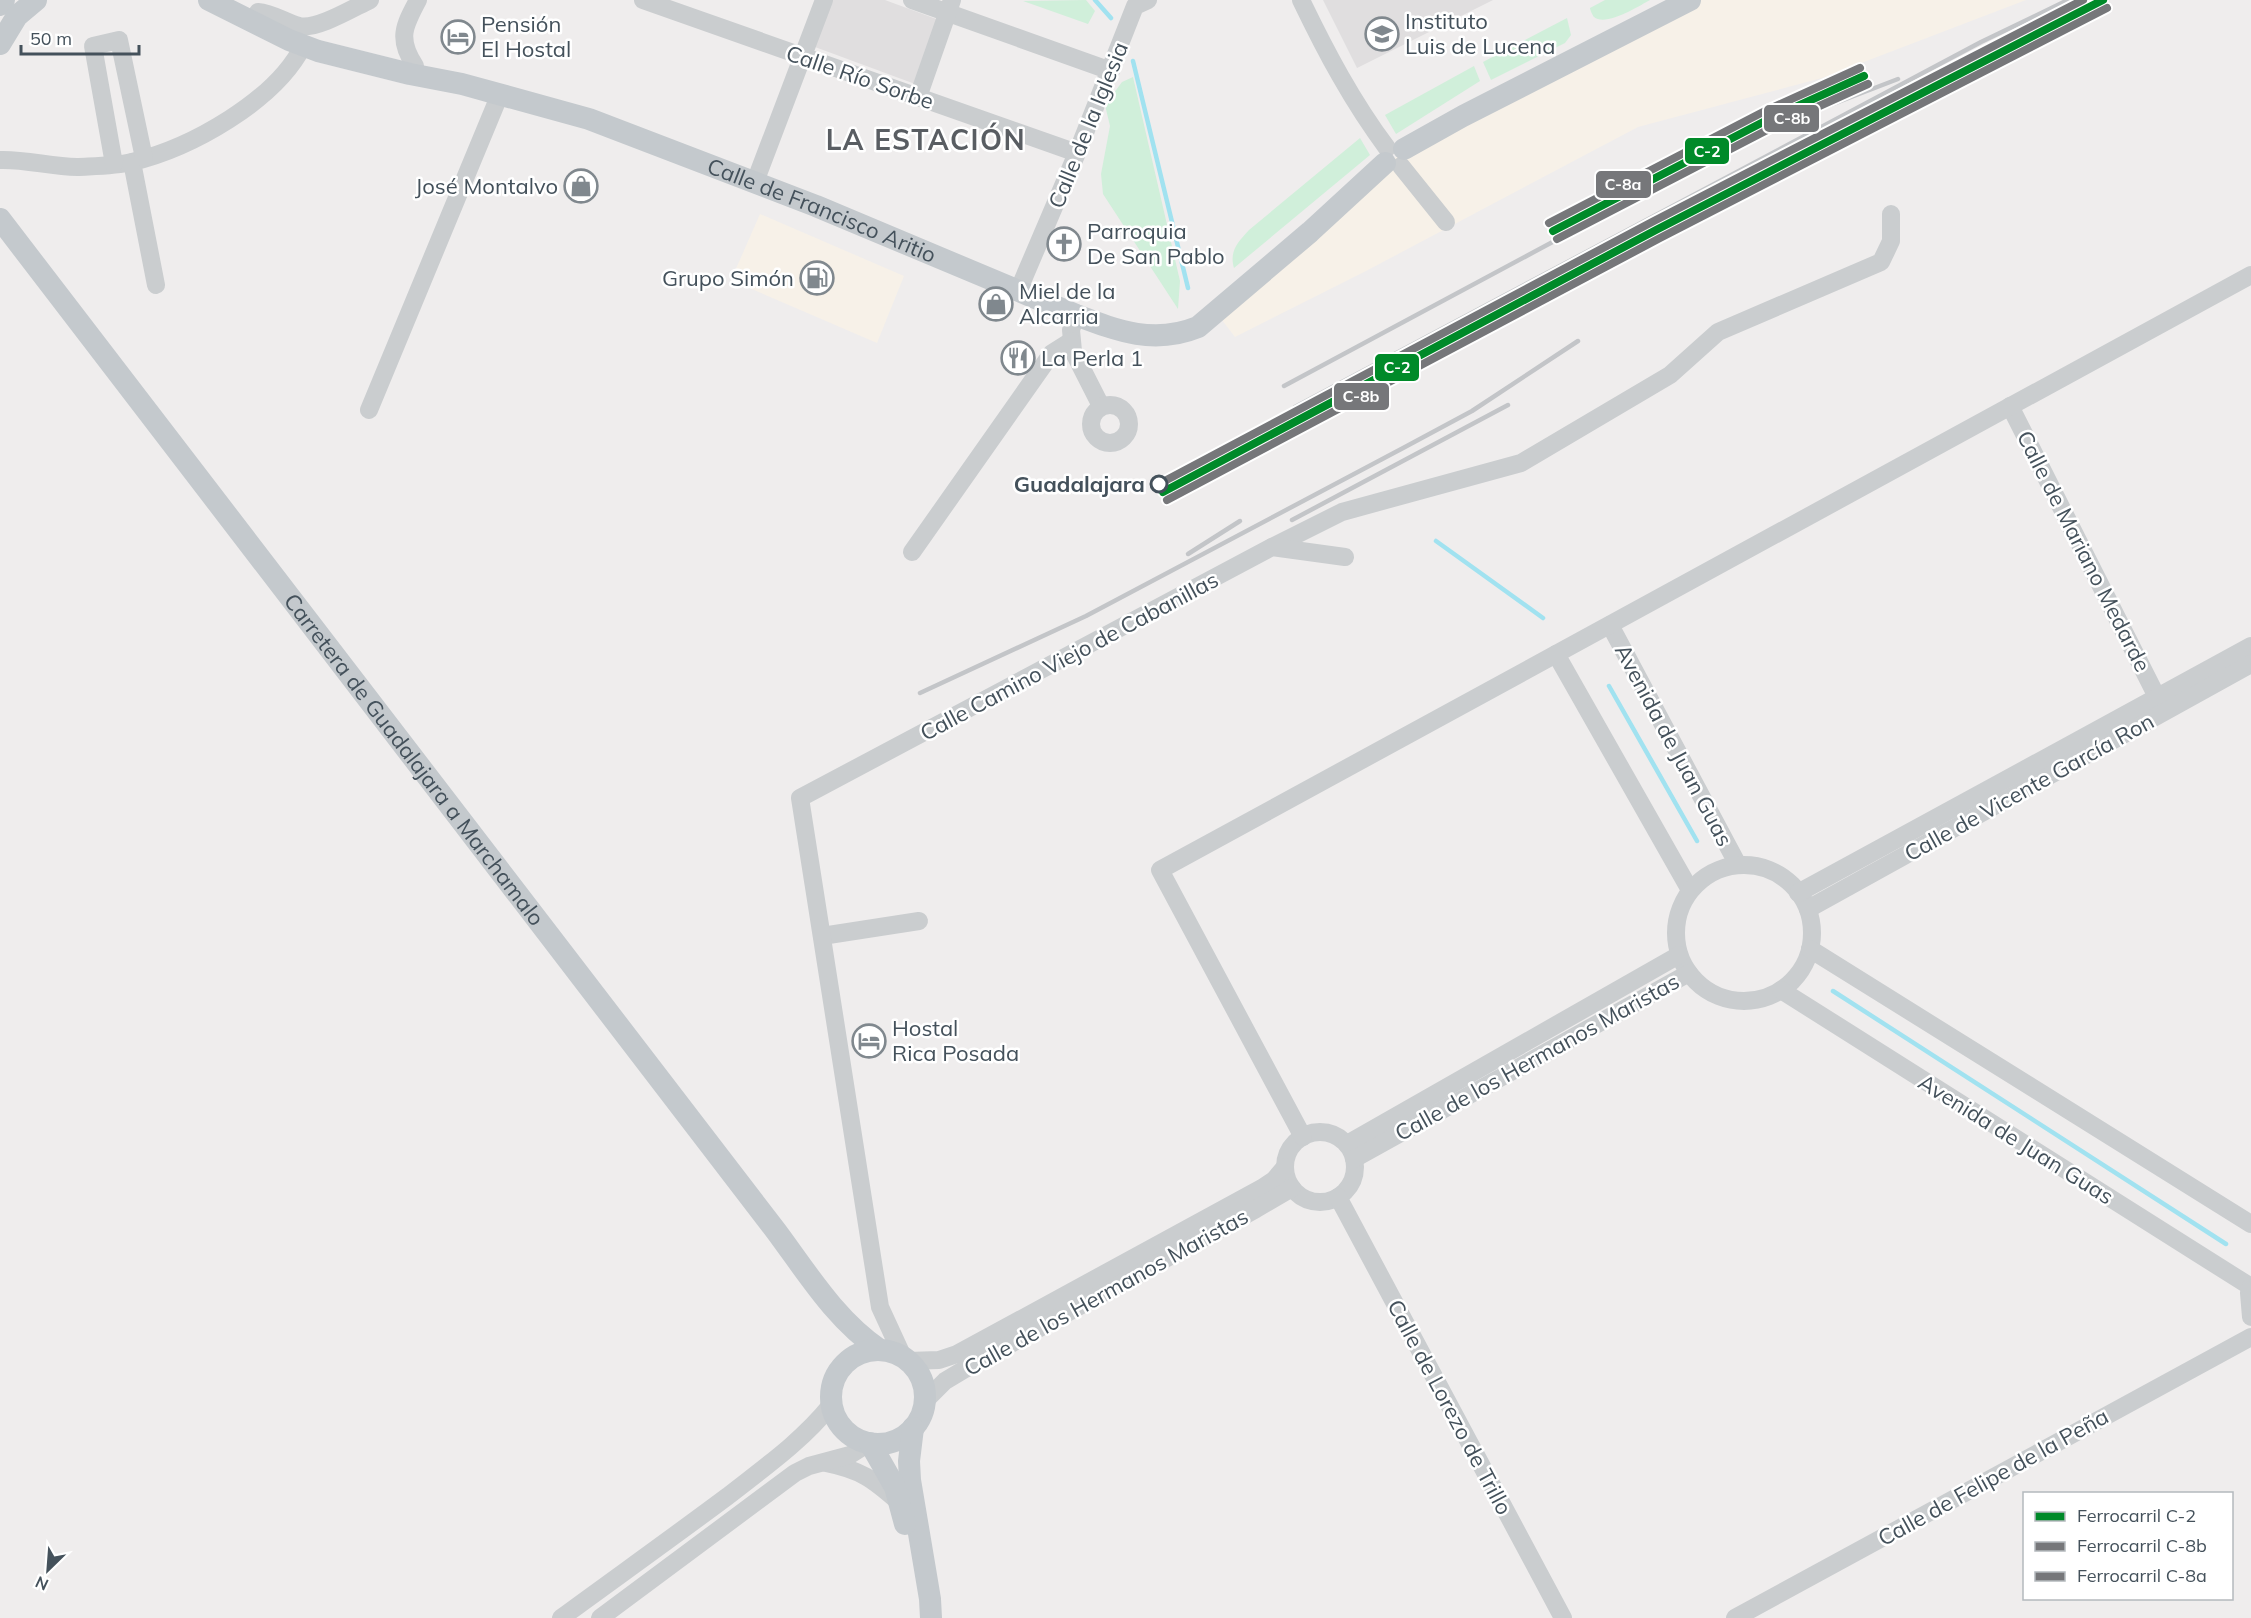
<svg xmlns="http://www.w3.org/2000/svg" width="2251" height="1618" font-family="Mulish,sans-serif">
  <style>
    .commercial { fill: #f7f1e8 }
    .education { fill: #e0dedf }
    .green { fill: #d0efda }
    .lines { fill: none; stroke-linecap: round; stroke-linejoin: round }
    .stream { stroke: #a1e2f0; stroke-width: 4.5 }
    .minor { stroke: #cacdcf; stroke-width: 18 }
    .major { stroke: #c4c9cd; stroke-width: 22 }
    .rail { stroke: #c3c5c8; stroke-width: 4.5 }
    .rail-1-casing { stroke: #fff; stroke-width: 12 }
    .rail-2-casing { stroke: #fff; stroke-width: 12 }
    .rail-3-casing { stroke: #fff; stroke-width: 12 }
    .rail-1 { stroke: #008a29; stroke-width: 8 }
    .rail-2 { stroke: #76777a; stroke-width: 8 }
    .rail-3 { stroke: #76777a; stroke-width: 8 }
    .stop-dot { fill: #fff; stroke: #44515b; stroke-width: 3 }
    .labels { text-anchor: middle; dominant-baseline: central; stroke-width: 5; stroke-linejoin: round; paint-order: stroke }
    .poi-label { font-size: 22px; fill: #44515b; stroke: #fff; text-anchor: start }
    .street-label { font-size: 22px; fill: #44515b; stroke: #fff }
    .stop-label { font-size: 22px; font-weight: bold; fill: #44515b; stroke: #fff; text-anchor: end }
    .district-label { font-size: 28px; font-weight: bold; letter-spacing: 1.5px; fill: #595d62; stroke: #fff }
    .line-badge { stroke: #fff; stroke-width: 2 }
    .badge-label { font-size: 16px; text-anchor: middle; font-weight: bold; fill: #fff }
  </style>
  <rect width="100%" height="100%" fill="#efeded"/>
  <g class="commercial">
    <path d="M1695 0H2026L1822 78 1638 127 1366 271 1235 337 1222 320 1400 153Z"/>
    <path d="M760 214 904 276 877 343 731 280Z"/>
  </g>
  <g class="education">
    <path d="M832 0H885L939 20 915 84 815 47Z"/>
    <path d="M1323 0H1493L1357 68Z"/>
  </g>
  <g class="green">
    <path d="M1086 0 1095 11 1088 24 1023 1Z"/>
    <path d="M1605 0H1650C1639 6 1606 27 1594 17 1593 16 1590 10 1590 8Z"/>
    <path d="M1567 18 1571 35 1565 43 1491 80 1483 62Z"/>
    <path d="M1474 66 1480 81 1396 134 1385 115Z"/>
    <path d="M1133 77 1180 281 1178 309 1103 194 1101 174 1110 126 1105 105 1122 82Z"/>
    <path d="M1360 138 1370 155 1234 268C1229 251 1238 242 1249 230Z"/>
  </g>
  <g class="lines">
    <g class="stream">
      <path d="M1095 0 1111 18"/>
      <path d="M1133 61 1188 288"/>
      <path d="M1436 541 1543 618"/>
      <path d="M1609 686 1697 841"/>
      <path d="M1833 991 2226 1244"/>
    </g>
    <g class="minor">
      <path d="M643 0 1077 153"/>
      <path d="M912 0 1111 71"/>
      <path d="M1301 0C1326 52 1352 101 1387 148"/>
      <path d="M258 12C272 13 285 22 299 26 317 30 353 8 370 0"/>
      <path d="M415 66C397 39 404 26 418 0"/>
      <path d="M918 97 952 0"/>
      <path d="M0 160C26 159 51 167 77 167 95 166 115 166 132 162 191 148 275 101 303 46"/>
      <path d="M132 162 156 285"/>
      <path d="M114 164 93 46 119 40 144 158"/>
      <path d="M1401 166 1446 222"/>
      <path d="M755 182 824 0"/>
      <path d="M1019 289 1077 153 1135 6 1148 0"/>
      <path d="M1076 315 1071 330 1073 351 1101 406"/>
      <circle cx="1110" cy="424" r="19"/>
      <path d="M2010 406 2157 697"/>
      <path d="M369 410 500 94"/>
      <path d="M1272 547 1342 512 1521 463 1670 375 1718 332 1881 262 1891 241V214"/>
      <path d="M912 552 1052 353 1071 341"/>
      <path d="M1610 625 1738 865"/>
      <path d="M1556 654 1690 890"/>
      <circle cx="1744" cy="933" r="68"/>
      <path d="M1798 893 2251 646"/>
      <path d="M1808 909 2251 664"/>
      <path d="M822 936 919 921"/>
      <path d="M1810 949 2251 1224"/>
      <path d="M1781 990 2251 1287"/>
      <circle cx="1320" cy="1167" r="35"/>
      <path d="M1303 1137 1160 870 2251 275"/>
      <path d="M1347 1144 1679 955"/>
      <path d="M1354 1159 1689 973"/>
      <path d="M1338 1197 1563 1618"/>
      <path d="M2251 1286 2249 1293 2251 1317"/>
      <path d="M903 1357 880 1307 800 798 1272 547 1345 557"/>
      <path d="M908 1361 939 1360 957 1354 1262 1188 1274 1180 1285 1167"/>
      <path d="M924 1402 945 1381 965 1369 1256 1209 1292 1188"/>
      <path d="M826 1463C861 1470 873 1479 900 1503"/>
      <path d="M561 1618C617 1577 673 1537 728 1496 765 1467 802 1441 831 1405"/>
      <path d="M600 1618 795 1473 809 1466 850 1455 869 1443"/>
      <path d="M1735 1618 2251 1337"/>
    </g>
    <g class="major">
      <path id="s1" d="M209 0 289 40 318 51 410 74 462 84 589 119 816 206 1076 315C1118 331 1154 345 1198 327L1310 232 1385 163"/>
      <path d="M0 5 4 0"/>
      <path d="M0 44 17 16 36 0"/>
      <path d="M1404 149 1463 116 1690 0"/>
      <path id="s2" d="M0 219 776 1231C808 1274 835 1319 880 1350"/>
      <circle cx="878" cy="1397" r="47"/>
      <path d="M913 1428 909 1461 910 1480 930 1599 931 1618"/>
      <path d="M870 1443 895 1487 905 1524"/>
    </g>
    <g class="rail">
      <path d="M1284 386 1713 156 1807 114 1898 79"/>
      <path d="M1295 407 1981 42 2068 0"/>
      <path d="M1292 520 1508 405"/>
      <path d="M1188 554 1240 521"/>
      <path d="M920 693 1086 616 1405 447 1472 411 1578 341"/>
    </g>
    <defs>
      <g id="rail-1">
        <path d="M1553 231 1769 119 1864 76"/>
        <path d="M1163 492 1656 230 2103 0"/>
      </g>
      <g id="rail-2">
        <path d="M1557 239 1773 127 1868 84"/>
        <path d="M1167 500 1660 238 2107 8"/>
      </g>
      <g id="rail-3">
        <path d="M1549 223 1765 111 1860 68"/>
        <path d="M1159 484 1652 222 2083 0"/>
      </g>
    </defs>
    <use href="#rail-1" class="rail-1-casing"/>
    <use href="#rail-2" class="rail-2-casing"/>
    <use href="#rail-3" class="rail-3-casing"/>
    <use href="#rail-1" class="rail-1"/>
    <use href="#rail-2" class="rail-2"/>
    <use href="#rail-3" class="rail-3"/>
  </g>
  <defs>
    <symbol id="university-ring" viewBox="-11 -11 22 22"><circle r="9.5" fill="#fff" stroke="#80888e" stroke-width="1.5"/><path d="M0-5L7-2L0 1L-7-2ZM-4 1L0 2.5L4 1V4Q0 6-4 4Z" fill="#80888e"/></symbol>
    <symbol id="hotel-ring" viewBox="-11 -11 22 22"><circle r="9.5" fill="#fff" stroke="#80888e" stroke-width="1.5"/><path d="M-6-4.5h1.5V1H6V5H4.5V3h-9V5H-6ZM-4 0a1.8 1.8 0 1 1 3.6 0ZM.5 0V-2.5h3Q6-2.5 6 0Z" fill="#80888e"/></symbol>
    <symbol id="shop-ring" viewBox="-11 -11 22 22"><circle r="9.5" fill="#fff" stroke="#80888e" stroke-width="1.5"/><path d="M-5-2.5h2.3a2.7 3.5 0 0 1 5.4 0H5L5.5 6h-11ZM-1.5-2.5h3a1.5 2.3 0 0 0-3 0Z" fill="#80888e"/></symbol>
    <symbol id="church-ring" viewBox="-11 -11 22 22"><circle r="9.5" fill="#fff" stroke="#80888e" stroke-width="1.5"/><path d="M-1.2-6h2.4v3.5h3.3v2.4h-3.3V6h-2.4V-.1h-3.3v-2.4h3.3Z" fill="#80888e"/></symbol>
    <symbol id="fuel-ring" viewBox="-11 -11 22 22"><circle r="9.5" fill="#fff" stroke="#80888e" stroke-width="1.5"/><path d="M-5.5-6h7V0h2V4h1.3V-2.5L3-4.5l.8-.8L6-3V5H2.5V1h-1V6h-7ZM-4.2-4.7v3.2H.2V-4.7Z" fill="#80888e"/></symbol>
    <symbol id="restaurant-ring" viewBox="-11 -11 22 22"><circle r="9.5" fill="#fff" stroke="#80888e" stroke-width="1.5"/><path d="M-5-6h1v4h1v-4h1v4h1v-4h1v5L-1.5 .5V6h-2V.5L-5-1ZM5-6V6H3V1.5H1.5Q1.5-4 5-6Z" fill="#80888e"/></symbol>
  </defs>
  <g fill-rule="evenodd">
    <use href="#university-ring" x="1363" y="15" width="38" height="38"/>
    <use href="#hotel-ring" x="439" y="18" width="38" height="38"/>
    <use href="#shop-ring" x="562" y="167" width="38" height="38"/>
    <use href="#church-ring" x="1045" y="225" width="38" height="38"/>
    <use href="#fuel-ring" x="798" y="259" width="38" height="38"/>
    <use href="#shop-ring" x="977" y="285" width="38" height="38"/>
    <use href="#restaurant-ring" x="999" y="339" width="38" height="38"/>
    <use href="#hotel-ring" x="850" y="1022" width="38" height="38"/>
  </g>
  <circle class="stop-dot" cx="1159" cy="484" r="8"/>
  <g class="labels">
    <g class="poi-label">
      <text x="1405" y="21">Instituto<tspan x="1405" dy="25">Luis de Lucena</tspan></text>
      <text x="481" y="24">Pensión<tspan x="481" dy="25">El Hostal</tspan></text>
      <text x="558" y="186" text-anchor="end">José Montalvo</text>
      <text x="1087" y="231">Parroquia<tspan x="1087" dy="25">De San Pablo</tspan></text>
      <text x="794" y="278" text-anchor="end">Grupo Simón</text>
      <text x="1019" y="291">Miel de la<tspan x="1019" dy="25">Alcarria</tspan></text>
      <text x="1041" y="358">La Perla 1</text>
      <text x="892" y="1028">Hostal<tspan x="892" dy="25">Rica Posada</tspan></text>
    </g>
    <g class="street-label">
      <text transform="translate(860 77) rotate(19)">Calle Río Sorbe</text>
      <text transform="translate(1088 125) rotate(-68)">Calle de la Iglesia</text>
      <text stroke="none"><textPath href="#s1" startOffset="650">Calle de Francisco Aritio</textPath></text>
      <text transform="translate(2084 551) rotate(63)">Calle de Mariano Medarde</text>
      <text transform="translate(1069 656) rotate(-28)">Calle Camino Viejo de Cabanillas</text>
      <text transform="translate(1674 745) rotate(62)">Avenida de Juan Guas</text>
      <text stroke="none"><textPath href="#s2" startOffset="681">Carretera de Guadalajara a Marchamalo</textPath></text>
      <text transform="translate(2029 787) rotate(-29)">Calle de Vicente García Ron</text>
      <text transform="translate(1537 1057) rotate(-29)">Calle de los Hermanos Maristas</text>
      <text transform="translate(2016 1139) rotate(32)">Avenida de Juan Guas</text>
      <text transform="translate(1106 1292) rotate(-29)">Calle de los Hermanos Maristas</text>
      <text transform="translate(1450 1407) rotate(62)">Calle de Lorezo de Trillo</text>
      <text transform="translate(1993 1477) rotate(-29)">Calle de Felipe de la Peña</text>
    </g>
    <g class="stop-label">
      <text x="1145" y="484">Guadalajara</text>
    </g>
    <g class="district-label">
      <text x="926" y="139">LA ESTACIÓN</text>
    </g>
  </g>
  <g class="line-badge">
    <rect x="1763" y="104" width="57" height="29" rx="6" fill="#76777a"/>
    <rect x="1684" y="137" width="46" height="28" rx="6" fill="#008a29"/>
    <rect x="1595" y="170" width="57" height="29" rx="6" fill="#76777a"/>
    <rect x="1374" y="353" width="46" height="29" rx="6" fill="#008a29"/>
    <rect x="1333" y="382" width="57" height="29" rx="6" fill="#76777a"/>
  </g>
  <g class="badge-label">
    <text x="1792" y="124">C-8b</text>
    <text x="1707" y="157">C-2</text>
    <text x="1623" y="190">C-8a</text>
    <text x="1397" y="373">C-2</text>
    <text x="1361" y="402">C-8b</text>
  </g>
  <rect x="2023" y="1492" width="210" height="108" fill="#ffffff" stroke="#b4b9bd" stroke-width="1.5"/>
  <rect x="2035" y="1512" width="30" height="9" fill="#008a29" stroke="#b4b9bd" stroke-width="1.5"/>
  <text x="2077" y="1522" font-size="18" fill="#44515b">Ferrocarril C-2</text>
  <rect x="2035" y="1542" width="30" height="9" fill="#76777a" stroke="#b4b9bd" stroke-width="1.5"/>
  <text x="2077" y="1552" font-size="18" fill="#44515b">Ferrocarril C-8b</text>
  <rect x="2035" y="1572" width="30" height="9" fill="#76777a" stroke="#b4b9bd" stroke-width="1.5"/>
  <text x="2077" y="1582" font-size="18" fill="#44515b">Ferrocarril C-8a</text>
  <g transform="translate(48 1570) rotate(205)" stroke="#ffffff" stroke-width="4.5" paint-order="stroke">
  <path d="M0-4.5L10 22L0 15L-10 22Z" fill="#44515b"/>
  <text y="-9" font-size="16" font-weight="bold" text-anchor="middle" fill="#44515b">N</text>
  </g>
  <path d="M21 45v9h118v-9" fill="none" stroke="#44515b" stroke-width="3"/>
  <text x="30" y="45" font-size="18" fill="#44515b" stroke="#ffffff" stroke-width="4.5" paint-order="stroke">50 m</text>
</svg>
